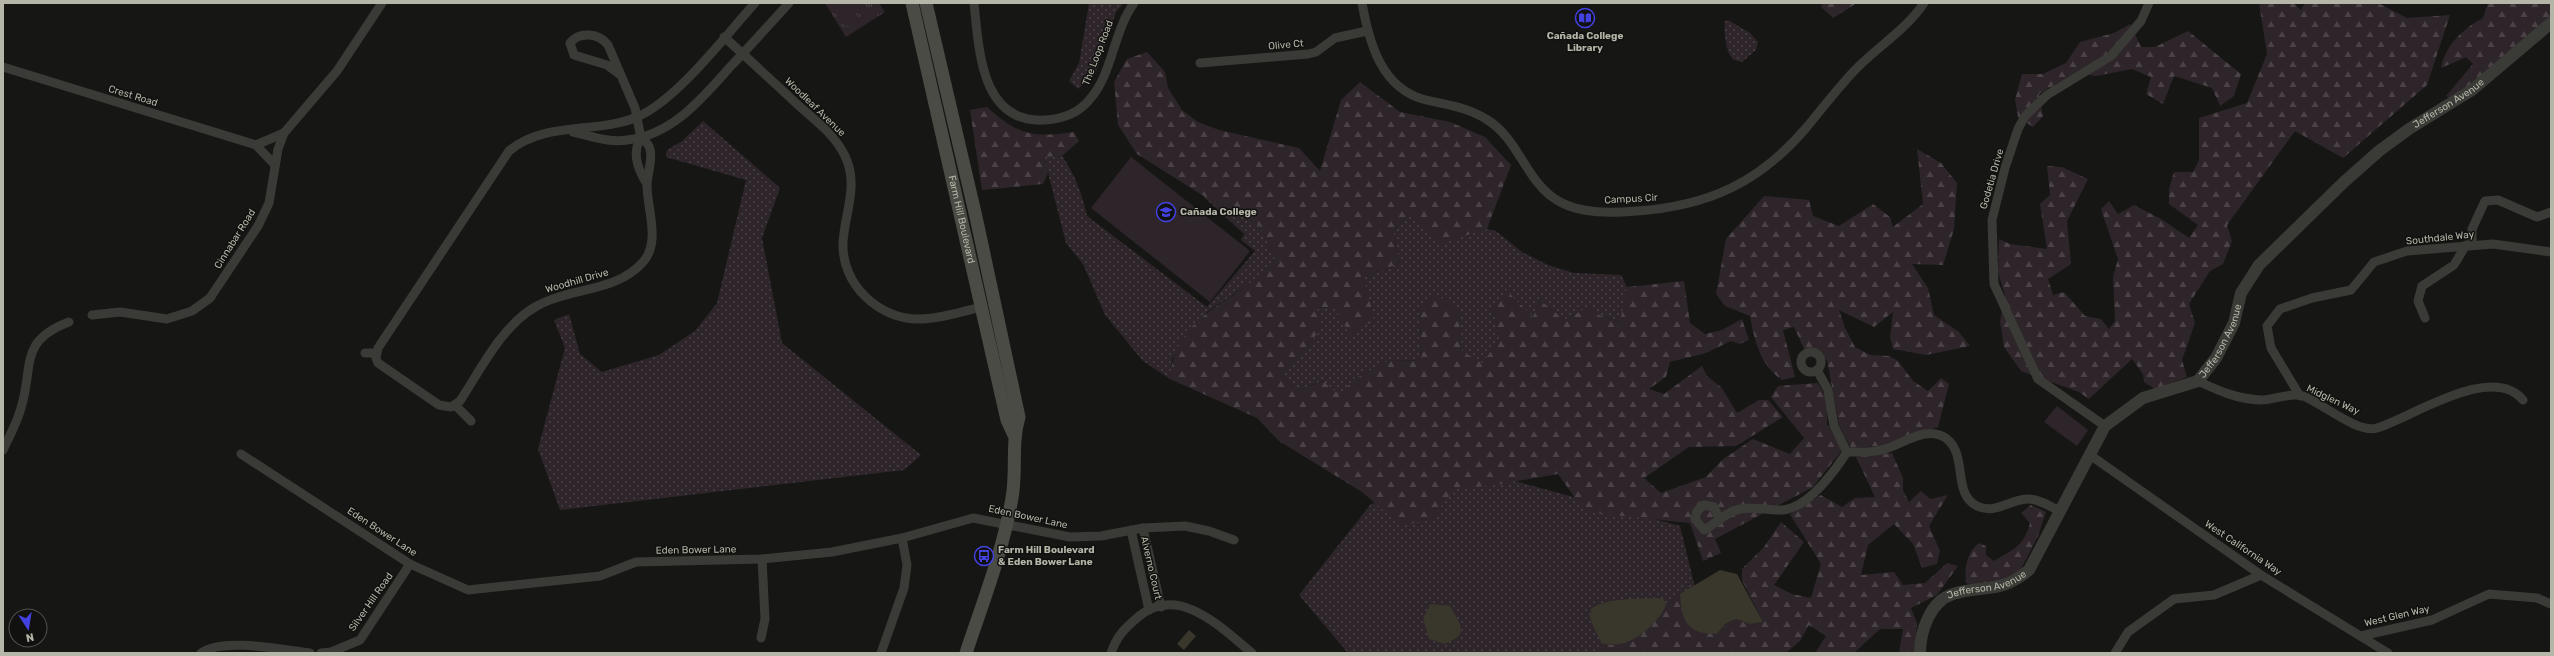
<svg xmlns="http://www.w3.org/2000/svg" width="2554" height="656" font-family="Rubik,sans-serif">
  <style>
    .grass { fill: url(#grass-dots) }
    .forest { fill: url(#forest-firs) }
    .park { fill: url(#park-tufts) }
    .pitch { fill: #2e252a }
    .water { fill: #39362c }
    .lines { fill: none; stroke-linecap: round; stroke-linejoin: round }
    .minor { stroke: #3a3b36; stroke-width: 9 }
    .tertiary { stroke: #3a3b36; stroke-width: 12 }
    .secondary { stroke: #4a4b44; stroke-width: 13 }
    .labels { text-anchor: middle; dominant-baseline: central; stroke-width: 3; stroke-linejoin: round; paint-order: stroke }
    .poi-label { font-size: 10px; font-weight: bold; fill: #b5b5a8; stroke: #111110; text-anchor: start }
    .street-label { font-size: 10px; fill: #b5b5a8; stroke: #111110 }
  </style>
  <defs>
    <pattern id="grass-dots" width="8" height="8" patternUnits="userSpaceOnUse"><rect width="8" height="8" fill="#2e252a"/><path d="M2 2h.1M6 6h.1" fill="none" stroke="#4a4246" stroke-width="1.8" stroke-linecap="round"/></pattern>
    <pattern id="forest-firs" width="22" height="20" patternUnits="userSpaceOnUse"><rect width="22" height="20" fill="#2e252a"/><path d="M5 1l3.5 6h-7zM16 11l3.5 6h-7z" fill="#4a4246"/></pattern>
    <pattern id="park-tufts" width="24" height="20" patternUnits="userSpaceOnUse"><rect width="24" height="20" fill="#2e252a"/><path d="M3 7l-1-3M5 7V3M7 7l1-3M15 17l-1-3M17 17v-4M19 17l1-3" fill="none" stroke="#4a4246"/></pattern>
  </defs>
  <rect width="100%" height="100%" fill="#161615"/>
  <g class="grass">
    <path d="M1089 3H1124L1116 12 1096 72 1078 89 1069 81 1079 63Z"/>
    <path d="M1728 20 1750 33 1758 42 1756 50 1742 62 1734 60C1725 52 1724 33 1725 21Z"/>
    <path d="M703 121 780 188 762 238 782 343 921 455 904 470 560 510 538 449 565 348 554 320 569 314 580 354 602 372 659 355 695 331 717 303 746 180 666 157 667 150 682 141Z"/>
    <path d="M1062 156C1075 175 1082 193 1087 216L1207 307 1255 251 1241 240 1244 234 1202 195 1260 226 1275 259 1253 281 1207 312 1172 359 1170 379 1143 361 1105 315 1083 264 1066 243 1044 157Z"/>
    <path d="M1409 215 1441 242 1487 229 1496 231 1522 252 1548 265 1574 273 1621 275 1627 287 1621 322 1599 315 1588 307 1565 320 1540 300 1533 317 1506 291 1493 308 1500 340 1482 364 1462 351 1458 309 1419 308 1422 361 1390 360 1354 379 1340 396 1322 381 1296 391 1280 373 1310 343 1322 327 1316 308 1334 307 1364 277 1400 263 1393 231Z"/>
    <path d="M1489 474 1680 526 1711 653H1348L1299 595 1371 504Z"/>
  </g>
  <g class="forest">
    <path d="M1821 3H1857L1833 18 1822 8Z"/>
    <path d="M2259 3H2293L2301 10 2305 3H2378L2407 18 2450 15 2427 85 2343 158 2295 131 2227 225 2232 241 2223 264 2210 271 2189 304 2195 323 2182 360 2187 377 2155 389 2144 382 2143 374 2132 359 2089 399 2079 392 2021 371 2004 347 2000 321 2005 295 1998 272 1999 239 2010 244 2047 249 2040 204 2050 195 2047 166 2062 167 2088 179 2067 221 2071 264 2048 279 2053 295 2064 292 2085 316 2101 319 2109 329 2115 321 2113 277 2118 259 2101 209 2109 201 2118 214 2134 205 2161 219 2189 238 2198 225 2169 204V189L2174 172H2193L2199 160V118L2247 103 2267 54Z"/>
    <path d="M2488 3H2551V17L2461 103 2446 96 2473 64 2466 57 2441 68C2445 45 2464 28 2483 18Z"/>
    <path d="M2130 24 2141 47H2155L2188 31 2241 74 2234 96 2220 106 2212 88 2174 76 2163 104 2146 94 2151 77 2132 69 2096 76 2075 73 2039 94 2043 116 2033 127 2018 117 2015 100 2022 74H2043L2066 63 2080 42 2114 33Z"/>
    <path d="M1147 52 1165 72 1168 88 1182 110 1198 122 1219 130 1299 148 1320 171 1341 100 1360 82 1400 112 1450 122 1485 137 1511 165 1487 229 1441 243 1409 215 1393 231 1400 263 1364 277 1374 320 1350 335 1334 307 1317 308 1322 327 1310 343 1280 373 1296 391 1323 381 1340 395 1354 379 1390 360 1422 361 1419 308 1437 295 1458 309 1462 351 1482 363 1500 340 1493 308 1506 290 1533 317 1540 300 1565 320 1588 307 1599 315 1620 322 1627 287 1684 281 1690 323 1705 334 1722 330 1742 319 1749 340 1740 344 1731 341 1706 353 1670 362 1666 377 1649 389 1664 394 1702 366 1707 376 1722 388 1737 413 1759 400H1768L1783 417 1736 446 1689 447 1644 478 1661 493 1706 477 1722 460 1753 439 1790 454 1804 438 1771 397 1778 386 1818 383 1828 401 1827 424 1842 450 1813 487 1715 539 1721 553 1703 561 1690 523 1585 512 1558 474 1489 486 1455 488 1432 519 1401 526 1362 492 1279 441 1257 418 1170 379C1175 322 1214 312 1253 280 1261 274 1268 266 1275 259L1260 226 1202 195 1137 154 1118 125 1114 82 1127 59Z"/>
    <path d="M987 107C1018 135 1032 138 1074 132L1079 141 1062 156 1044 157 1048 173 1043 184 982 190 970 110Z"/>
    <path d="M1917 149 1941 163 1957 183 1954 229 1943 265 1912 264 1928 288 1934 315 1959 332 1970 346 1926 355 1893 349 1890 337 1893 312 1874 327 1839 310 1845 328 1855 347 1870 355 1889 356 1898 361 1913 381 1928 391 1941 378 1949 384 1938 427 1880 446 1851 448 1839 425 1827 360 1804 349 1794 327 1783 330 1795 377 1782 380C1761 366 1754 340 1750 316L1725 306 1716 294 1726 239 1764 196 1809 200 1813 216 1839 226 1873 204 1890 217 1893 227 1923 204Z"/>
    <path d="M1892 453 1903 478V490L1909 502 1921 491 1930 499 1948 495 1929 526 1940 551 1937 564 1922 568 1913 544 1894 524 1868 545 1861 575 1894 572 1903 585 1925 583 1947 563 1958 566 1937 595 1911 608 1917 623 1914 653H1899L1903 629H1880L1854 653H1815L1826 636 1809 625 1800 641 1786 653H1593L1602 643C1636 655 1658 611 1680 594L1681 610 1717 634 1725 624 1736 619 1750 624 1763 622 1742 580V569L1764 547 1781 522 1804 542 1774 585 1792 594 1811 598 1821 564 1790 514 1821 495 1842 507 1855 498 1875 497 1856 457Z"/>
    <path d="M2031 505 2046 512 2038 536 2020 571 2010 579 1978 586 1966 583C1964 568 1967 552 1979 543L1986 546V555L1994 561C2014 549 2024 546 2030 523L2021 513Z"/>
  </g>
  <path class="park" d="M825 3H879L885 12 846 37Z"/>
  <g class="pitch">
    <path d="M830 3H849L859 19 846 27Z"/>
    <path d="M1131 157 1250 251 1210 302 1091 208Z"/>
    <path d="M2057 406 2088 430 2077 446 2044 422Z"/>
  </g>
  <g class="water">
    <path d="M1720 570 1737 574 1763 622 1750 624 1736 619 1725 624 1717 634C1687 634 1682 622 1680 594Z"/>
    <path d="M1663 598 1666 605C1657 626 1626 652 1602 643L1595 630 1590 617 1591 609C1606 597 1644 599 1663 598Z"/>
    <path d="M1431 604 1450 606 1460 624 1461 632 1458 637 1445 644 1429 639 1423 618Z"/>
    <path d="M1189 630 1196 636 1184 650 1177 644Z"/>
  </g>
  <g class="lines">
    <g class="minor">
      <path d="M974 3C979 48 980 124 1045 120 1062 119 1079 113 1090 99 1113 73 1113 32 1134 3"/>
      <path d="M1362 3C1369 42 1381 89 1426 100 1447 105 1467 107 1486 119 1520 139 1526 184 1560 202 1582 214 1612 213 1637 211 1708 206 1759 183 1806 128 1822 109 1837 89 1854 71 1877 47 1906 30 1924 3"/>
      <path d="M724 37C749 59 773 82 798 105 815 120 835 135 845 156 859 185 845 212 843 242 841 284 879 320 920 319 941 319 962 311 983 307"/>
      <path d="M1200 63 1308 54 1316 52 1335 38 1367 31"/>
      <path d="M3 67 256 145 275 165"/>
      <path d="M619 74 607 65 574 55 570 43C579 31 599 33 608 45L635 108 641 138"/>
      <path d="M573 132C591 136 609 143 627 140 673 135 702 98 731 66 751 45 770 24 789 3"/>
      <path d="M641 138C645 141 649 144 650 149 653 162 647 173 647 185 647 209 661 242 643 262 616 293 569 287 535 307 501 327 481 369 460 401L451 407 439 405 378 363 376 358 378 348 509 151C544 121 597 134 637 117 677 100 725 36 755 3"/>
      <path d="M641 138C631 153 638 170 647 184"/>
      <path d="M256 145 284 133"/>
      <path d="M2472 245V229L2485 201 2498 200 2537 217 2551 212"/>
      <path d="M92 315 120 312 167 319 192 311 210 298 258 226 269 203 278 149 284 133 337 71 382 3"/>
      <path d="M2425 318 2418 301 2422 286 2454 265 2466 245"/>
      <circle cx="1811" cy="362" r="10"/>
      <path d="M365 353H376"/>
      <path d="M1817 370 1828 390 1834 426 1847 452C1858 452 1870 453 1881 450 1901 446 1927 423 1947 439 1968 456 1952 494 1977 506 1995 515 2010 499 2028 499 2038 499 2050 506 2059 511"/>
      <path d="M2198 381C2219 391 2237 399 2261 400 2273 400 2291 392 2303 396 2322 403 2358 434 2377 428 2411 418 2492 362 2523 400"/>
      <path d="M2300 396 2271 348 2267 326 2280 309 2312 298 2351 290 2374 262 2407 251 2493 244 2551 252"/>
      <path d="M455 405 471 421"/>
      <path d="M2105 426 2038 379 1994 284 1992 220 2005 168 2018 129 2025 116 2047 95 2111 56 2141 21 2149 3"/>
      <path d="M3 450C9 437 17 423 21 408 34 367 18 341 69 322"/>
      <path d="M241 454 410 564 468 590 600 576 636 562 762 559 832 552 902 538 973 518 1070 537 1101 536 1143 528 1185 526 1209 531 1234 540"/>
      <path d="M2090 455 2261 575 2388 653"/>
      <path d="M1719 518 1714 507 1704 505 1697 511 1695 519 1704 530C1716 524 1725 512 1740 509 1753 506 1769 511 1783 510 1809 507 1834 472 1847 452"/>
      <path d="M1143 528 1161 607"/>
      <path d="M1131 530 1149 610"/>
      <path d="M2361 636 2432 620 2489 594 2537 598 2551 604"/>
      <path d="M761 638 765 619 762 559"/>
      <path d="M201 653C222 637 284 650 310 653"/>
      <path d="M321 653 331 652 360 640 410 564"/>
      <path d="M881 653 904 588 907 565 902 538"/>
      <path d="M1111 653C1117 636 1124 629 1138 617 1179 583 1221 628 1252 653"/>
      <path d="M2115 653 2128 632 2174 599 2214 595 2261 575"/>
    </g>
    <path class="tertiary" id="s1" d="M1920 653C1920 632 1930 601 1953 594 1984 584 1999 595 2029 570L2105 426 2143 398 2198 381 2216 358 2234 323 2241 293 2259 265 2344 182 2379 151 2409 129 2472 90 2551 23"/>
    <g class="secondary">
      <path id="s2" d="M912 3 1007 420 1014 435"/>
      <path d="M926 3 976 217 1019 417C1011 443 1017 471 1012 498 1003 551 983 602 966 653"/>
    </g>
  </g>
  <defs>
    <symbol id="library-ring" viewBox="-11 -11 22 22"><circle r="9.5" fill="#111110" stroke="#4342e1" stroke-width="1.5"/><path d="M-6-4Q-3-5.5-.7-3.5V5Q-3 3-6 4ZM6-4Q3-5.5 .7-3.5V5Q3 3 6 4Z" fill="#4342e1"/></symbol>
    <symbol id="university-ring" viewBox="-11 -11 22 22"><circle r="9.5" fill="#111110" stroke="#4342e1" stroke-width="1.5"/><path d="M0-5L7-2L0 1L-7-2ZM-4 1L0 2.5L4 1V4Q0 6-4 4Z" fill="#4342e1"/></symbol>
    <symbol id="bus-ring" viewBox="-11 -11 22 22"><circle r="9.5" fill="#111110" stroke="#4342e1" stroke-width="1.5"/><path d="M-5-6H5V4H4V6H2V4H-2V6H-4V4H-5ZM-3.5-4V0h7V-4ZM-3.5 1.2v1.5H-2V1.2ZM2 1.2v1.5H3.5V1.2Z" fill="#4342e1"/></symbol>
  </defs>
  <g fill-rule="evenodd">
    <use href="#library-ring" x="1574" y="7" width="22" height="22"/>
    <use href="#university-ring" x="1155" y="201" width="22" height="22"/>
    <use href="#bus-ring" x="973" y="545" width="22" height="22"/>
  </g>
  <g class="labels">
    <g class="poi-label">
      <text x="1585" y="36" text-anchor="middle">Cañada College<tspan x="1585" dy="12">Library</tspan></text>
      <text x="1180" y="212">Cañada College</text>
      <text x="998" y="550">Farm Hill Boulevard<tspan x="998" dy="12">&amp; Eden Bower Lane</tspan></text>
    </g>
    <g class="street-label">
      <text transform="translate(1286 45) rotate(-5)">Olive Ct</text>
      <text transform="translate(1098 53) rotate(-69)">The Loop Road</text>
      <text transform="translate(133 96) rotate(17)">Crest Road</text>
      <text stroke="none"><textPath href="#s1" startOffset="803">Jefferson Avenue</textPath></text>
      <text transform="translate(815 107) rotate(44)">Woodleaf Avenue</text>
      <text transform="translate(1992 179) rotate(-74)">Godetia Drive</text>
      <text transform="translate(1631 199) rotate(-3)">Campus Cir</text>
      <text stroke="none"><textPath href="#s2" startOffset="222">Farm Hill Boulevard</textPath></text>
      <text transform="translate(2440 238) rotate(-6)">Southdale Way</text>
      <text transform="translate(235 239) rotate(-58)">Cinnabar Road</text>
      <text transform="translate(577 281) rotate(-16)">Woodhill Drive</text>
      <text stroke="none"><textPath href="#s1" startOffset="467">Jefferson Avenue</textPath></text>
      <text transform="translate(2333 400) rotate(25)">Midglen Way</text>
      <text transform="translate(1028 517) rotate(12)">Eden Bower Lane</text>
      <text transform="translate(382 532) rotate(33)">Eden Bower Lane</text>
      <text transform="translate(2243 548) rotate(34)">West California Way</text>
      <text transform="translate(696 550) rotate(-1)">Eden Bower Lane</text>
      <text transform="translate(1151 568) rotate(77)">Alverno Court</text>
      <text stroke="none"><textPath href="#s1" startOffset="107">Jefferson Avenue</textPath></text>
      <text transform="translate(371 602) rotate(-55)">Silver Hill Road</text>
      <text transform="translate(2397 616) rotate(-13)">West Glen Way</text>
    </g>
  </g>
  <rect width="2554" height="656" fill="none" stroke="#b5b5a8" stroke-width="8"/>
  <g transform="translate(28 628) rotate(168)"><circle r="19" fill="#111110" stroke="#53534d"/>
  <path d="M0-3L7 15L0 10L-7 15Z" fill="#4342e1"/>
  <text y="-6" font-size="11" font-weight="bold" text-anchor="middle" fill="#b5b5a8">N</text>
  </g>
</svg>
